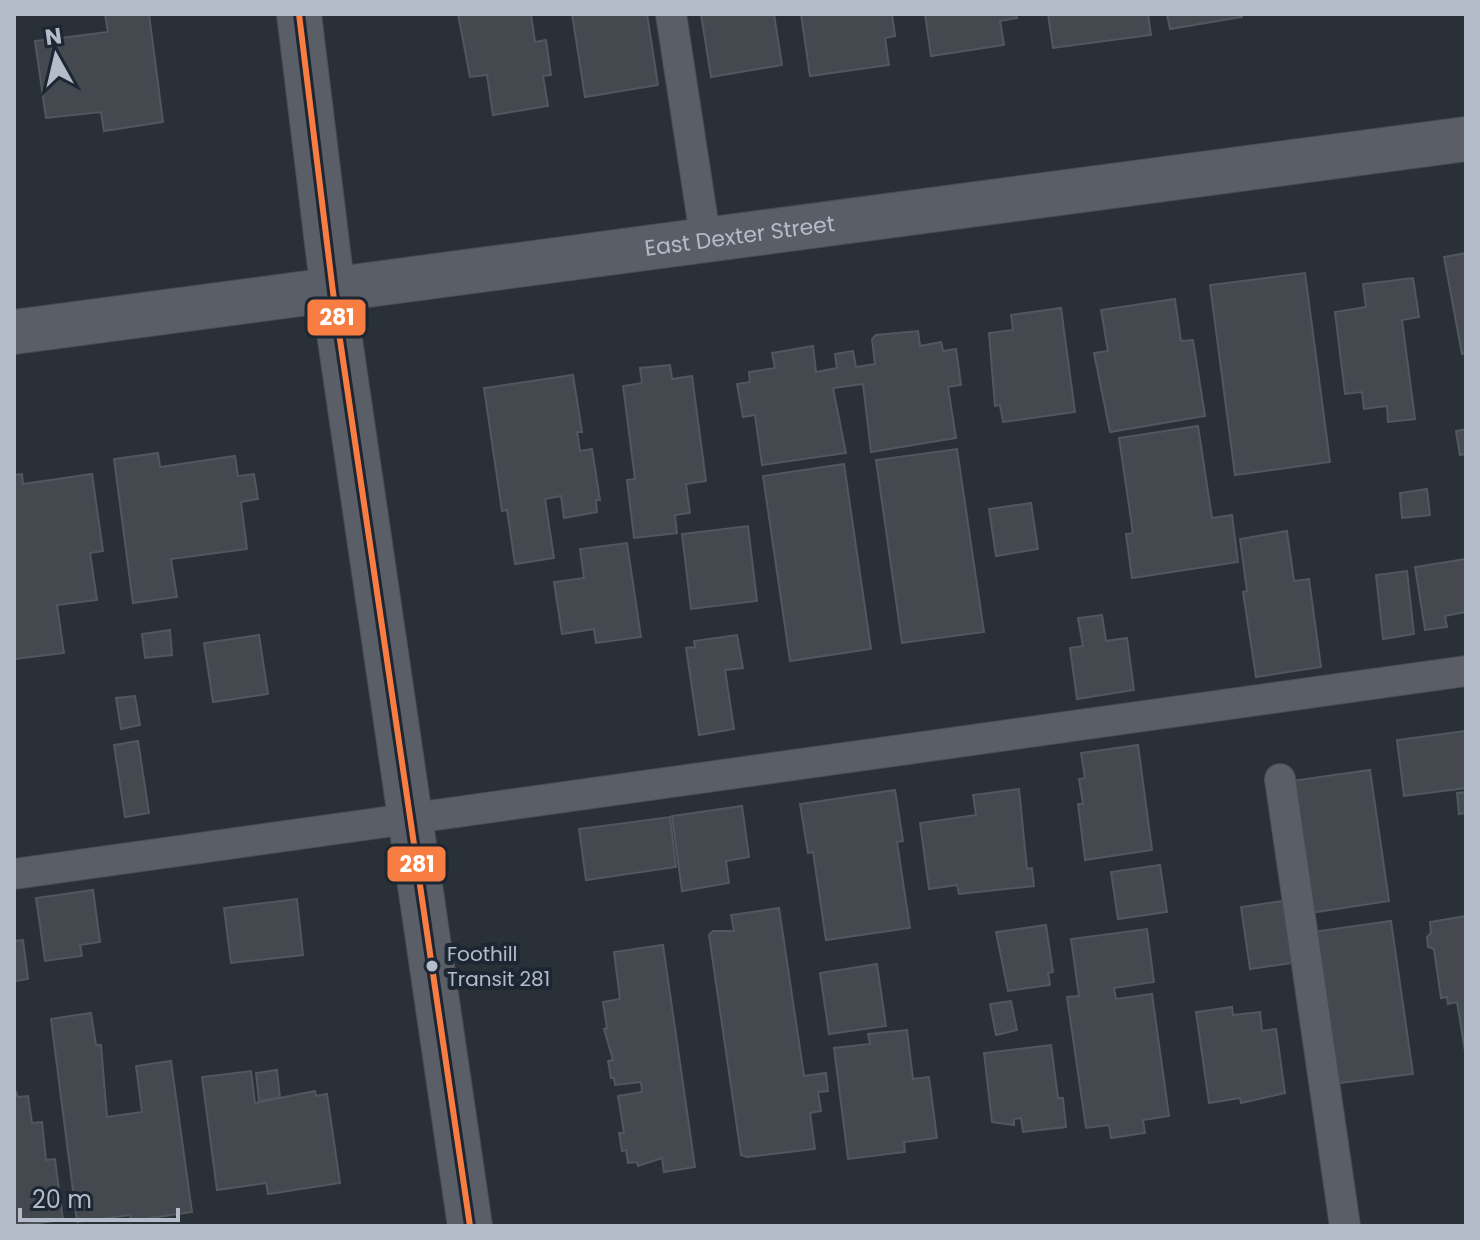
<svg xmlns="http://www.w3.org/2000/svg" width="1480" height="1240" font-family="Poppins,sans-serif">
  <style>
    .building { fill: #444950; stroke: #52575f; stroke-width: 2 }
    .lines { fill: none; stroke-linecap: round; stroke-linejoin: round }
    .service-casing { stroke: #484c53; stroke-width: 32 }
    .minor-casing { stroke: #484c53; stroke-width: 46 }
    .tertiary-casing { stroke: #484c53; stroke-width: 46 }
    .service { stroke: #5a5e66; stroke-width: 30 }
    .minor { stroke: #5a5e66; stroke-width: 44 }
    .tertiary { stroke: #5a5e66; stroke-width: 44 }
    .bus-1-casing { stroke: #1d2633; stroke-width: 12 }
    .bus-1 { stroke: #f77d43; stroke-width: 6 }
    .bus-dot { fill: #b4bcc9; stroke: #1d2633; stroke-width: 3 }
    .labels { text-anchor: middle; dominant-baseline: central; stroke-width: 8; stroke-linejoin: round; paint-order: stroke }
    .bus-label { font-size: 20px; fill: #b4bcc9; stroke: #1d2633; text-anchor: start }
    .street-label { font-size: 22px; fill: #b4bcc9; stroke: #1d2633 }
    .line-badge { stroke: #1d2633; stroke-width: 3 }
    .badge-label { font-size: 22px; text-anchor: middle; font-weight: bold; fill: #fff }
  </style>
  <rect width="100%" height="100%" fill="#2a3038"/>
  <g class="building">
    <path d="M105 14H149L163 122 104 131 101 112 46 118 35 41 108 32Z"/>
    <path d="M458 14H531L535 42 546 40 551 75 543 76 548 106 493 115 487 75 470 77Z"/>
    <path d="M572 14H647L658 85 585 97Z"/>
    <path d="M701 14H774L782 65 711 77Z"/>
    <path d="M801 14H892L895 36 885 38 889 65 810 76Z"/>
    <path d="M925 14H1016L1017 18 1000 21 1004 45 931 56Z"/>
    <path d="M1048 14H1148L1151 35 1053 48Z"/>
    <path d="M1167 14H1242V17L1170 29Z"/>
    <path d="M1466 253V353L1462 354 1444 257Z"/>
    <path d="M1305 273 1330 462 1235 475 1210 285Z"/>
    <path d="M1413 278 1419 317 1402 320 1415 419 1388 422 1387 406 1364 409 1362 392 1345 394 1335 312 1366 307 1363 284Z"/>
    <path d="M1175 299 1181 341 1193 340 1205 416 1110 432 1094 353 1108 351 1101 310Z"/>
    <path d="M1061 308 1075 412 1003 422 1000 405 995 406 989 333 1013 330 1011 315Z"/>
    <path d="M918 331 920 346 941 342 943 351 956 349 961 385 948 387 956 438 871 452 863 384 833 388 846 453 762 465 755 415 743 417 737 384 750 382 749 372 775 368 772 353 813 346 816 372 837 368 835 354 853 351 856 367 875 364 872 339 876 335Z"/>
    <path d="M670 365 672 379 692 376 706 481 686 484 690 513 675 515 677 533 634 538 627 480 635 479 623 386 642 383 640 368Z"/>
    <path d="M573 375 582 432H577L580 451 592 449 600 500H596L597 512 564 518 561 496 545 499 554 558 515 564 507 510 502 511 484 388Z"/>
    <path d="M1198 426 1212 518 1232 515 1238 562 1132 578 1126 534 1133 533 1119 438Z"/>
    <path d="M1466 429V454L1460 455 1456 431Z"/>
    <path d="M957 449 984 632 902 643 876 460Z"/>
    <path d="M158 453 160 467 235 456 238 476 254 474 258 499 241 502 247 549 171 559 177 597 133 603 114 459Z"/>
    <path d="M844 464 871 649 790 661 763 476Z"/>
    <path d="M22 474 23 484 92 474 103 551 90 553 97 600 57 605 64 653 14 659V475Z"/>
    <path d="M1427 489 1430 515 1402 518 1400 493Z"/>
    <path d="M1031 503 1038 549 996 556 989 509Z"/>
    <path d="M748 526 757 601 691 609 682 534Z"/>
    <path d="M1287 531 1294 581 1309 579 1321 667 1256 677 1243 592 1247 591 1240 539Z"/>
    <path d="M627 543 641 637 596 643 594 629 562 634 554 582 584 578 580 549Z"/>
    <path d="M1466 559V612L1445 616 1447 627 1425 630 1415 567Z"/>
    <path d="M1407 571 1414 634 1383 639 1376 575Z"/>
    <path d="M1102 615 1106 641 1127 638 1134 690 1077 699 1070 648 1083 646 1078 618Z"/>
    <path d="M170 630 172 655 145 658 142 634Z"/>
    <path d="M259 635 268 694 213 702 204 643Z"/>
    <path d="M737 635 743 668 725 670 734 729 699 735 686 648 695 647 694 641Z"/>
    <path d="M135 696 140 725 121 729 116 698Z"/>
    <path d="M1466 731V788L1404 796 1397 740Z"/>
    <path d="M138 741 149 813 125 817 114 745Z"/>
    <path d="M1138 745 1152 850 1085 860 1078 804H1083L1079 779 1085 778 1081 753Z"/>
    <path d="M1370 770 1389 901 1310 913 1291 781Z"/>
    <path d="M1019 789 1027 869 1032 868 1034 886 959 894 957 885 929 889 920 823 976 815 973 795Z"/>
    <path d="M895 790 903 841 897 842 910 928 826 940 813 852 808 853 800 804Z"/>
    <path d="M1466 792V813L1459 814 1457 793Z"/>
    <path d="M742 806 749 857 726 861 729 883 682 891 672 816Z"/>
    <path d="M670 817 676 867 586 880 579 829Z"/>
    <path d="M1160 865 1167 912 1118 919 1111 872Z"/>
    <path d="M93 890 100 942 80 945 82 956 45 961 36 898Z"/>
    <path d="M297 899 303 955 231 963 224 908Z"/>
    <path d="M1283 901 1292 963 1250 969 1241 907Z"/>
    <path d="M779 908 804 1076 826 1073 828 1091 818 1092 821 1111 810 1113 815 1149 747 1157 741 1155 709 935 713 931H734L731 915Z"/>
    <path d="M1466 916V1057L1457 1002 1448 1004 1447 997 1441 998 1434 949 1428 947 1427 937 1431 933 1430 922Z"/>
    <path d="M1391 921 1413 1074 1333 1084 1312 932Z"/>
    <path d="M1046 925 1053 972 1048 973 1050 985 1008 991 996 932Z"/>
    <path d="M1147 929 1154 982 1114 988 1116 999 1152 994 1169 1116 1143 1120 1145 1133 1111 1138 1109 1125 1086 1128 1067 997 1079 996 1071 939Z"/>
    <path d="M23 940 28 979 15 981 14 990V941Z"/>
    <path d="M663 945 695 1167 664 1172 662 1158 638 1166 637 1162 628 1163 626 1150 622 1151 619 1133H624L618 1096 642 1092 641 1082 615 1085 614 1078H611L608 1061 613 1060 604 1029 607 1028 603 1002 620 999 614 952Z"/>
    <path d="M877 964 886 1026 829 1034 820 973Z"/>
    <path d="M1011 1001 1017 1030 996 1035 990 1004Z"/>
    <path d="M1232 1007 1233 1015 1260 1012 1262 1031 1276 1029 1285 1093 1241 1103 1240 1098 1209 1103 1196 1012Z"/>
    <path d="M91 1013 96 1045H101L107 1117 142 1112 136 1066 171 1061 192 1212 131 1221 130 1215 77 1222 51 1019Z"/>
    <path d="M907 1030 913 1079 929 1077 937 1138 904 1142 905 1152 848 1159 834 1048 870 1044 868 1034Z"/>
    <path d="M1051 1045 1058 1098H1063L1066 1127 1023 1132 1021 1118 1014 1119V1125L992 1122 984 1053Z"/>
    <path d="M277 1070 280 1098 259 1101 256 1073Z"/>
    <path d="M251 1071 255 1103 315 1091 316 1096 327 1094 340 1183 268 1194 266 1183 217 1190 202 1077Z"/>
    <path d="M14 1088 18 1097 28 1096 32 1123 42 1122 46 1160 55 1159 63 1220 14 1226Z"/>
  </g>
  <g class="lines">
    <defs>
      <g id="service">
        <path d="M671 14 706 242"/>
        <path d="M1280 779 1345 1226"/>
        <path d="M14 874 1466 671"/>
      </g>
      <g id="minor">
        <path id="s1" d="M14 332 1466 139"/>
      </g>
      <path id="tertiary" d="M299 14 333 292 470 1226"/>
    </defs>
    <use href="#service" class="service-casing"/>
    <use href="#minor" class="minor-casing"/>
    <use href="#tertiary" class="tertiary-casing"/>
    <use href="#service" class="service"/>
    <use href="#minor" class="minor"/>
    <use href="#tertiary" class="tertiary"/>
    <defs>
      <path id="bus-1" d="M299 14 333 292 470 1226"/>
    </defs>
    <use href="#bus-1" class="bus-1-casing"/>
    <use href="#bus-1" class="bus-1"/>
  </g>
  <circle class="bus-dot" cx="432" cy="966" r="7"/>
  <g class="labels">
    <g class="bus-label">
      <text x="447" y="954">Foothill<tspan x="447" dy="25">Transit 281</tspan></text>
    </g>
    <g class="street-label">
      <text stroke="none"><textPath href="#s1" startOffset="732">East Dexter Street</textPath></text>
    </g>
  </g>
  <g class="line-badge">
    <rect x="306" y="298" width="61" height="39" rx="8" fill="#f77d43"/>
    <rect x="386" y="845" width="61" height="38" rx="8" fill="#f77d43"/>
  </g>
  <g class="badge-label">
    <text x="337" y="325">281</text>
    <text x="417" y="872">281</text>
  </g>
  <rect width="1480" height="1240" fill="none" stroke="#b4bcc9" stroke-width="32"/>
  <g transform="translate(56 56) rotate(352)" stroke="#1d2633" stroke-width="6" paint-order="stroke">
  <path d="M0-6L14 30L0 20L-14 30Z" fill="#b4bcc9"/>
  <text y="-12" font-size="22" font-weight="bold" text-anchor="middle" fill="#b4bcc9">N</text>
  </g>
  <path d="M20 1208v12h158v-12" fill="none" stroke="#b4bcc9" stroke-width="4"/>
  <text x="32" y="1208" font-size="24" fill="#b4bcc9" stroke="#1d2633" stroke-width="6" paint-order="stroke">20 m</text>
</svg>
